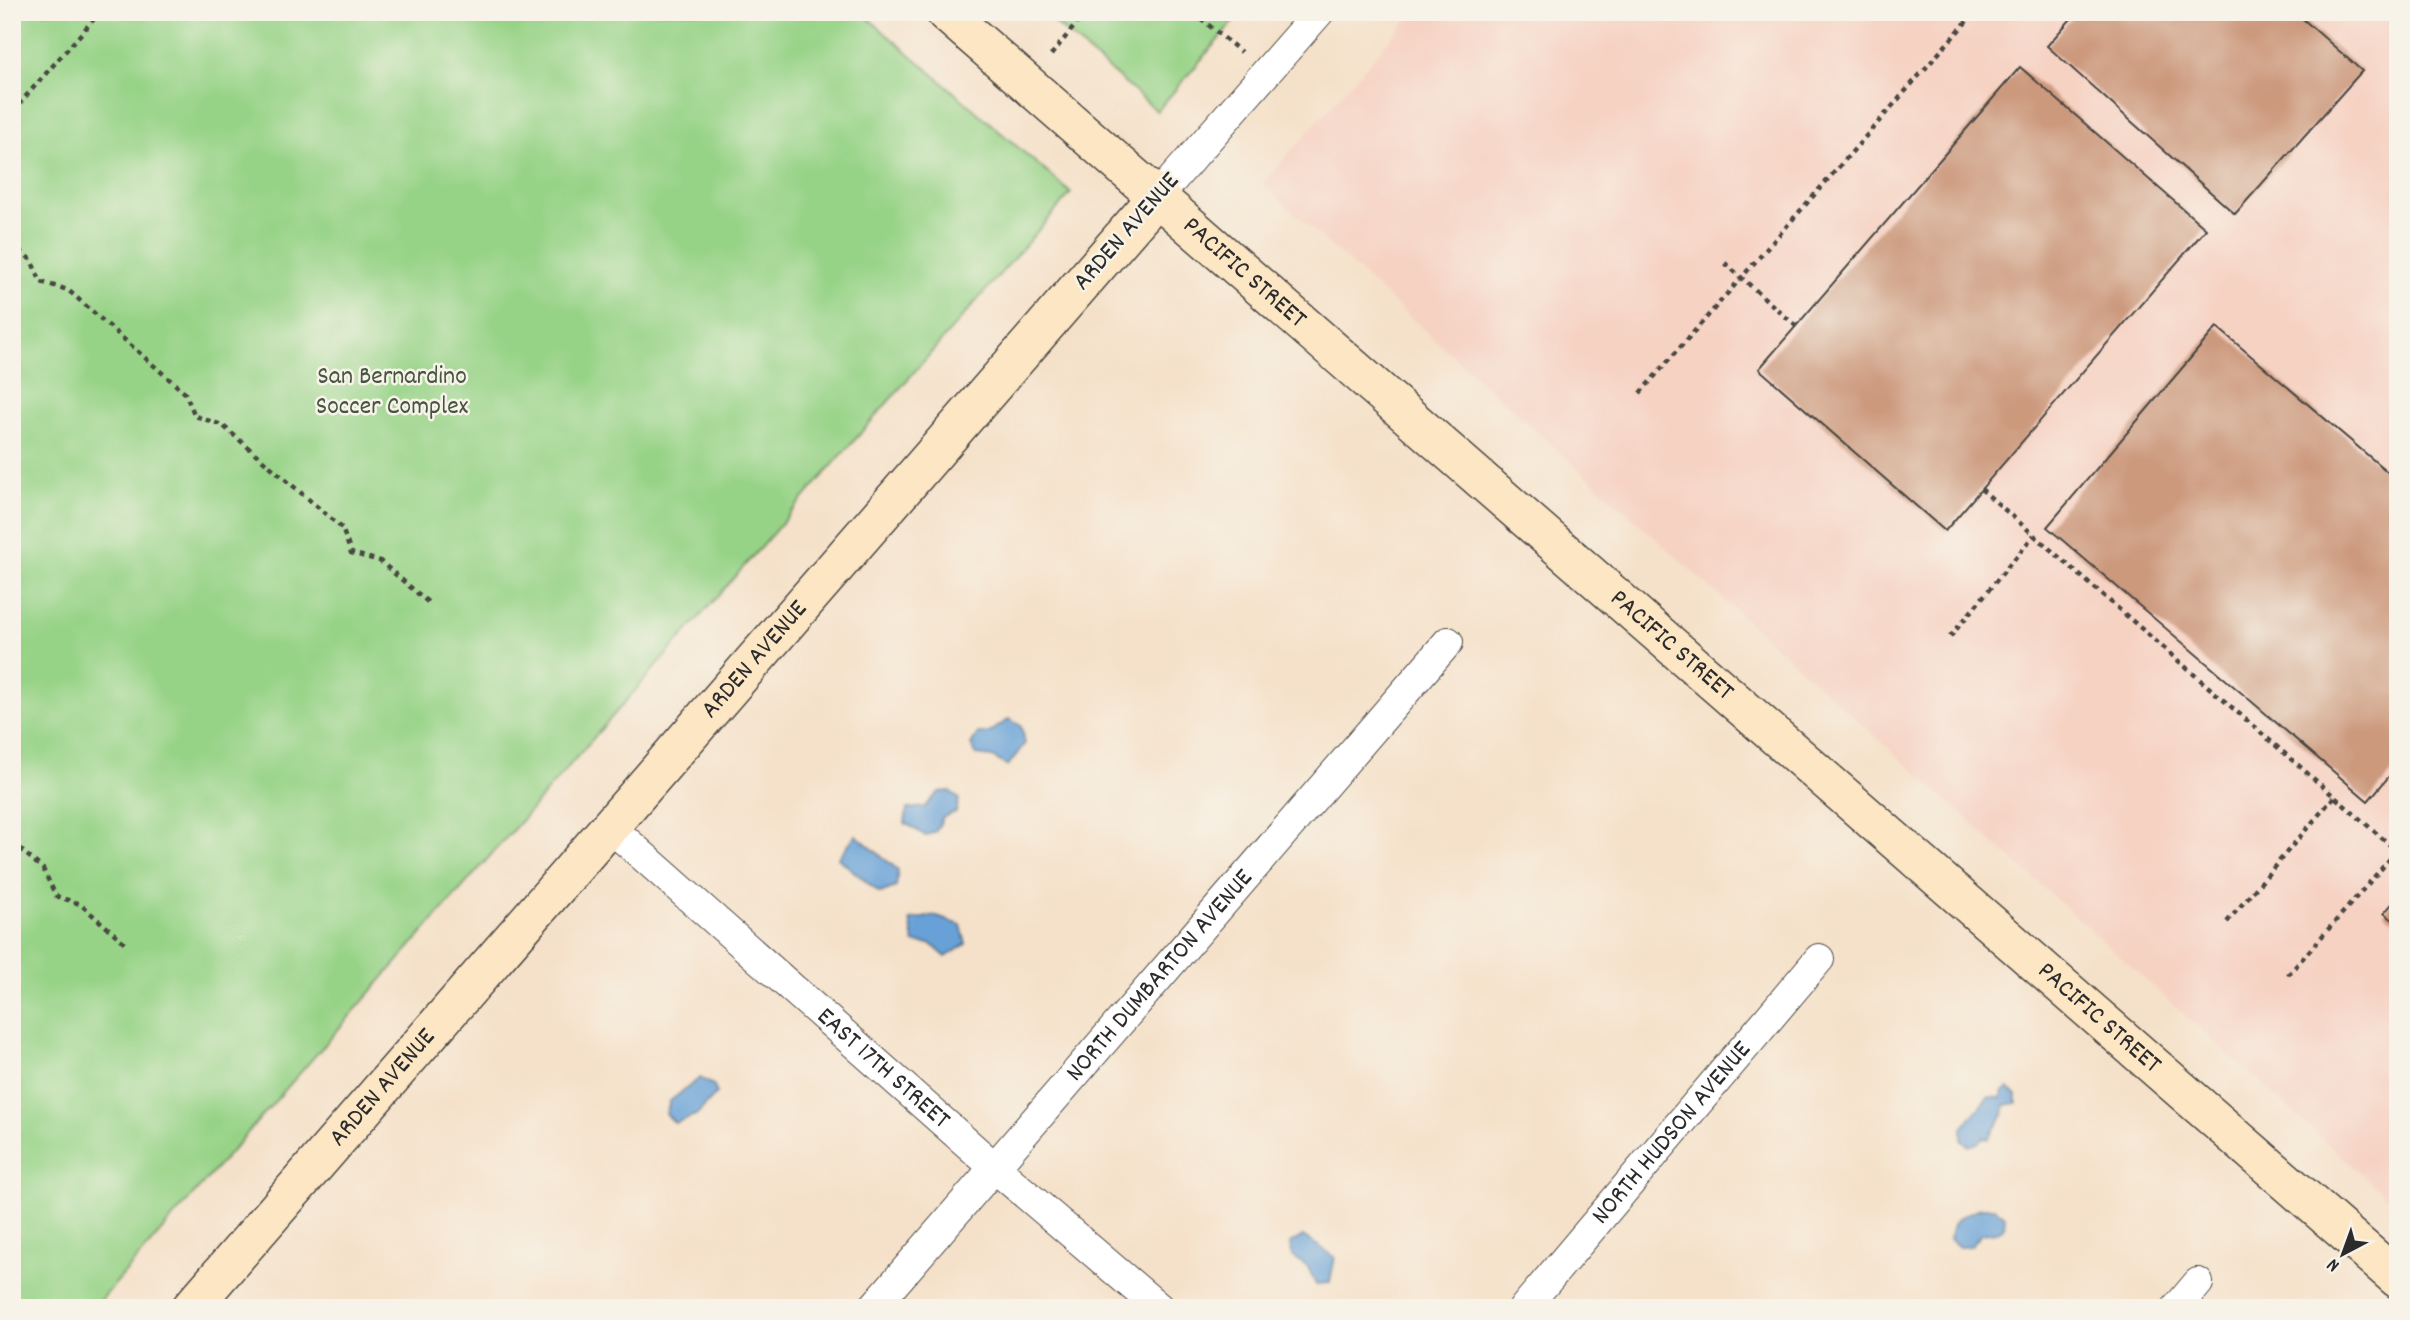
<svg xmlns="http://www.w3.org/2000/svg" width="2410" height="1320" font-family="Dekko,sans-serif">
  <style>
    .built { fill: #f6d2c3 }
    .green { fill: #97d387; stroke: #617f59; stroke-width: 2 }
    .water { fill: #67a1d7; stroke: #496681; stroke-width: 2 }
    .building { fill: #cc997d }
    .lines { fill: none; stroke-linecap: round; stroke-linejoin: round }
    .street-casing { stroke: #494643; stroke-width: 32 }
    .secondary-casing { stroke: #494643; stroke-width: 41 }
    .path { stroke: #494643; stroke-width: 4.5; stroke-dasharray: 5 5; stroke-linecap: butt }
    .street { stroke: #fff; stroke-width: 30 }
    .secondary { stroke: #fce6c4; stroke-width: 38 }
    .labels { text-anchor: middle; dominant-baseline: central; stroke-width: 5; stroke-linejoin: round; paint-order: stroke }
    .street-label { font-size: 26px; fill: #2b2b2b; stroke: #f7f3e8 }
    .park-label { font-size: 26px; fill: #465542; stroke: #f7f3e8 }
  </style>
  <rect width="100%" height="100%" fill="#f7f3e8"/>
  <filter id="ink" filterUnits="userSpaceOnUse"><feTurbulence type="fractalNoise" baseFrequency=".0143" numOctaves="2"/><feDisplacementMap in="SourceGraphic" scale="14" xChannelSelector="R" yChannelSelector="G"/><feConvolveMatrix kernelMatrix="1 2 1 2 8 2 1 2 1" color-interpolation-filters="sRGB"/></filter>
  <filter id="wash" filterUnits="userSpaceOnUse"><feTurbulence type="fractalNoise" baseFrequency=".00686" numOctaves="4" result="noise"/><feDisplacementMap in="SourceGraphic" scale="28" xChannelSelector="R" yChannelSelector="G"/><feGaussianBlur stdDeviation="1.57" result="paint"/><feColorMatrix in="noise" values="0 0 0 0 0 0 0 0 0 0 0 0 0 0 0 0 0 1.4 0 .05"/><feComposite in="paint" operator="in"/></filter>
  <g filter="url(#wash)">
    <rect width="100%" height="100%" fill="#f5e1c9"/>
    <path class="built" d="M1414 12H2398V1207L1262 184Z"/>
    <g class="green">
      <path d="M12 12H861L1071 193 94 1308H12Z"/>
      <path d="M1042 12H1242L1157 111Z"/>
    </g>
    <g class="water">
      <path d="M1009 719 1021 726 1025 743 1008 766 992 757 976 755 971 745 978 733H989Z"/>
      <path d="M950 791 959 799 956 812 943 817 936 831 926 836 905 823 907 809 925 807 939 792Z"/>
      <path d="M856 835 898 870 896 887 880 893 838 858Z"/>
      <path d="M934 916 961 925 966 944 946 957 931 944 914 943 910 920Z"/>
      <path d="M700 1078 713 1085 717 1093 696 1115 675 1123 666 1114 670 1101Z"/>
      <path d="M2008 1088 2017 1095V1103L2005 1105 2003 1115 1988 1139 1984 1137 1978 1143 1969 1146 1962 1141V1128L1988 1097 2001 1098 2002 1092Z"/>
      <path d="M1981 1208H1995L2005 1216 2004 1227 1996 1232 1982 1234 1971 1246 1959 1247 1950 1239C1952 1216 1962 1216 1981 1208Z"/>
      <path d="M1303 1236 1335 1257 1330 1282 1316 1285 1308 1267 1293 1257 1290 1244Z"/>
    </g>
    <g id="blocks">
      <g class="building">
        <path d="M2077 12H2295L2362 71 2235 214 2047 46Z"/>
        <path d="M2020 67 2206 229 1945 531 1759 369Z"/>
        <path d="M2217 327 2398 481V766L2368 801 2047 527Z"/>
        <path d="M2398 897V924L2384 913Z"/>
      </g>
    </g>
  </g>
  <g filter="url(#ink)">
    <use href="#blocks" fill-opacity="0" stroke="#494643" stroke-width="2"/>
    <g class="lines">
      <defs>
        <g id="street">
          <path d="M1158 196 1319 12"/>
          <path id="s1" d="M609 826 994 1167 1159 1308"/>
          <path id="s2" d="M873 1308 1448 642"/>
          <path id="s3" d="M1524 1308 1819 959"/>
          <path d="M2177 1308 2198 1283"/>
        </g>
        <g id="secondary">
          <path id="s4" d="M945 12 2398 1279"/>
          <path id="s5" d="M191 1308 1158 196"/>
        </g>
      </defs>
      <use href="#street" class="street-casing"/>
      <use href="#secondary" class="secondary-casing"/>
      <g class="path">
        <path d="M1193 12 1241 52"/>
        <path d="M1051 55 1086 12"/>
        <path d="M12 112 100 12"/>
        <path d="M12 243 31 260 41 282 68 290 185 393 195 416 222 425 342 528 351 553 380 561 430 604"/>
        <path d="M1725 263 1796 326"/>
        <path d="M1640 393 1975 12"/>
        <path d="M1981 489 2398 852"/>
        <path d="M1950 637 2034 535"/>
        <path d="M12 842 43 869 56 896 80 904 125 943"/>
        <path d="M2227 922 2334 797"/>
        <path d="M2288 975 2397 851"/>
      </g>
      <use href="#street" class="street"/>
      <use href="#secondary" class="secondary"/>
    </g>
  </g>
  <g class="labels">
    <g class="street-label">
      <text transform="translate(1127 232) rotate(-49)">ARDEN AVENUE</text>
      <text stroke="none"><textPath href="#s4" startOffset="397">PACIFIC STREET</textPath></text>
      <text stroke="none"><textPath href="#s4" startOffset="964">PACIFIC STREET</textPath></text>
      <text stroke="none"><textPath href="#s5" startOffset="859">ARDEN AVENUE</textPath></text>
      <text stroke="none"><textPath href="#s2" startOffset="439">NORTH DUMBARTON AVENUE</textPath></text>
      <text stroke="none"><textPath href="#s4" startOffset="1531">PACIFIC STREET</textPath></text>
      <text stroke="none"><textPath href="#s1" startOffset="366">EAST 17TH STREET</textPath></text>
      <text stroke="none"><textPath href="#s5" startOffset="292">ARDEN AVENUE</textPath></text>
      <text stroke="none"><textPath href="#s3" startOffset="229">NORTH HUDSON AVENUE</textPath></text>
    </g>
    <g class="park-label">
      <text x="392" y="377">San Bernardino<tspan x="392" dy="30">Soccer Complex</tspan></text>
    </g>
  </g>
  <rect width="2410" height="1320" fill="none" stroke="#f7f3e8" stroke-width="42"/>
  <g transform="translate(2343 1254) rotate(221)" stroke="#f7f3e8" stroke-width="5" paint-order="stroke">
  <path d="M0-5L12 26L0 18L-12 26Z" fill="#2b2b2b"/>
  <text y="-10" font-size="19" font-weight="bold" text-anchor="middle" fill="#2b2b2b">N</text>
  </g>
</svg>
